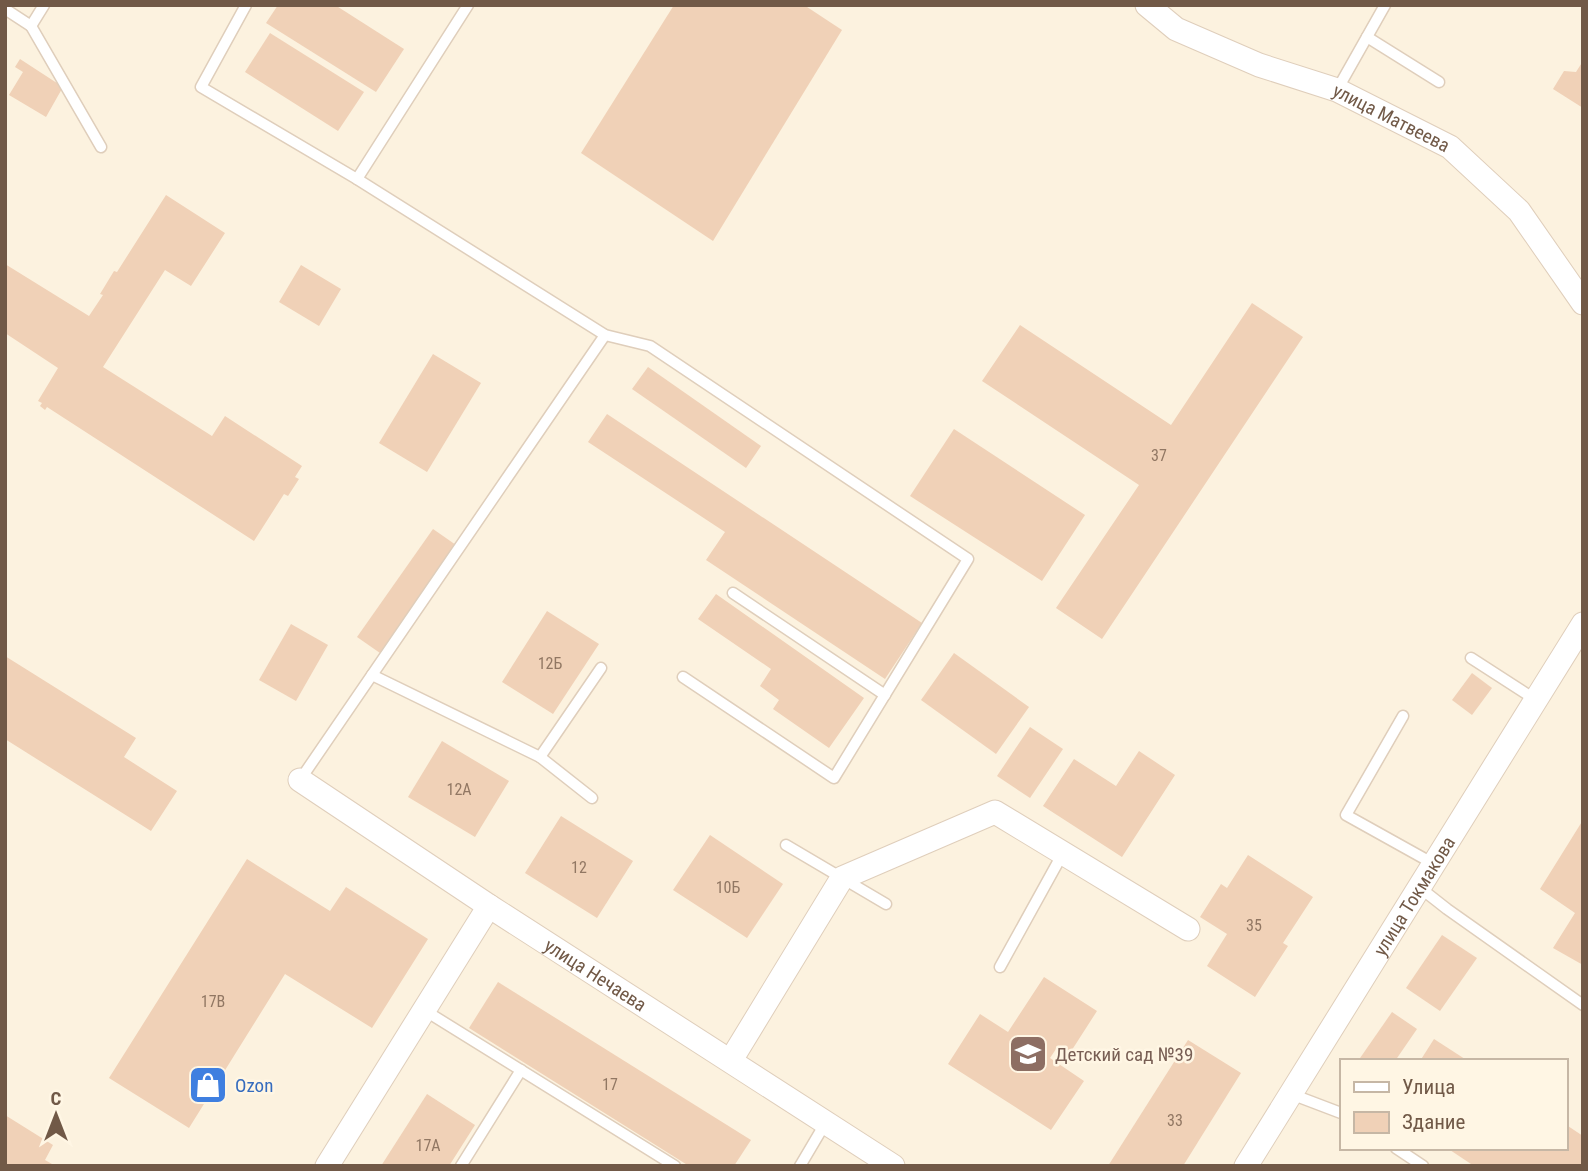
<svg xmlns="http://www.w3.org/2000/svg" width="1588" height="1171" font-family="'Roboto Condensed',sans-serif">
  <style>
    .building { fill: #f0d1b7 }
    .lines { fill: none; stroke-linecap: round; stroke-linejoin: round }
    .service-casing { stroke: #dfcebb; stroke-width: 13 }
    .minor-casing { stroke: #dfcebb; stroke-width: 25 }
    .service { stroke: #fff; stroke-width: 10 }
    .minor { stroke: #fff; stroke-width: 23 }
    .labels { text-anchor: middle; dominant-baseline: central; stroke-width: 5; stroke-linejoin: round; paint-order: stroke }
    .number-label { font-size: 16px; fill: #917763 }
    .street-label { font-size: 19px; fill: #715947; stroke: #fff6e4 }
    .education-label { font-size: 19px; fill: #785e54; stroke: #fff6e4; text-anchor: start }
    .shop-label { font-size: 19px; fill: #366cbe; stroke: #fff6e4; text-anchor: start }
  </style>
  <rect width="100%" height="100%" fill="#fcf2df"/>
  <g class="building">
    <path d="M278 5H335L404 49 376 92 266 23Z"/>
    <path d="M674 5H804L842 30 713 241 581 153Z"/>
    <path d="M270 33 364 92 338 131 245 72Z"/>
    <path d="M20 59 63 87 46 117 9 95 23 72 15 67Z"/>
    <path d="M1583 61V108L1553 89 1564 71 1576 72Z"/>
    <path d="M166 195 225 233 191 286 165 270 103 367 212 436 225 416 302 466 295 477 299 479 288 496 284 494 254 541 47 407 45 410 40 406 42 403 38 401 58 368 5 333V264L89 316 103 295 100 294 114 271 117 272Z"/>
    <path d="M301 265 341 289 319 326 279 302Z"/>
    <path d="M1252 303 1303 337 1102 639 1056 608 1139 485 982 381 1020 325 1171 425Z"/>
    <path d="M433 354 481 383 427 472 379 443Z"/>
    <path d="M648 367 761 446 746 468 632 389Z"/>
    <path d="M607 414 922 623 885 679 706 560 725 532 588 442Z"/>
    <path d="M954 429 1085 515 1042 581 910 496Z"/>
    <path d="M433 529 456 545 380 653 357 637Z"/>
    <path d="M716 594 864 698 829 748 773 709 779 700 760 686 771 669 698 619Z"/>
    <path d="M547 611 599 644 553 714 502 682Z"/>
    <path d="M291 624 328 645 296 701 259 680Z"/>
    <path d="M954 653 1029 707 996 754 921 700Z"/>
    <path d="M5 656 136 738 124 757 177 791 151 831 5 739Z"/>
    <path d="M1472 673 1492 688 1472 715 1452 700Z"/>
    <path d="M1030 727 1063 749 1030 798 997 776Z"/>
    <path d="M442 741 509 781 475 837 408 797Z"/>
    <path d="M1139 751 1175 775 1122 857 1043 806 1074 759 1116 786Z"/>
    <path d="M561 816 633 861 597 918 525 873Z"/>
    <path d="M1583 820V965L1553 948 1575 913 1540 889Z"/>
    <path d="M710 835 783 884 747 938 673 890Z"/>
    <path d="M1248 855 1313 897 1283 943 1288 946 1255 997 1207 966 1227 934 1200 917 1221 884 1227 888Z"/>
    <path d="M247 859 330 911 346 887 428 939 372 1028 285 974 189 1128 109 1078Z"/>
    <path d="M1442 935 1477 958 1440 1011 1406 988Z"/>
    <path d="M1044 977 1097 1011 1070 1053 1058 1046 1050 1058 1084 1081 1051 1130 948 1064 980 1014 1008 1032Z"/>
    <path d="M498 982 751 1140 734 1166H689L469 1028Z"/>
    <path d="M1392 1012 1417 1029 1395 1061H1358Z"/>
    <path d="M1434 1039 1468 1061H1420Z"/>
    <path d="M1188 1040 1241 1073 1183 1166H1108Z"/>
    <path d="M427 1094 475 1125 449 1166H381Z"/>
    <path d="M5 1115 53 1145 45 1160 52 1164 50 1166H5Z"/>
    <path d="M1565 1124 1583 1136V1166H1474L1447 1148H1565Z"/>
  </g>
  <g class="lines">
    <defs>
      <g id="service">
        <path d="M44 5 31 26 101 147"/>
        <path d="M246 5 201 87 357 179"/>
        <path d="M468 5 357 179 605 335 650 346 968 559 834 778 683 677"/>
        <path d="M5 9 31 26"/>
        <path d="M1367 37 1439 82"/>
        <path d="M1337 90 1385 5"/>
        <path d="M733 593 885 695"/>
        <path d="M1471 658 1536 700"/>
        <path d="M372 675 540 757 601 668"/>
        <path d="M1403 716 1346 815 1434 864"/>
        <path d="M540 757 592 798"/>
        <path d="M300 780 605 335"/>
        <path d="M786 845 886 904"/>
        <path d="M1419 887 1447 909 1583 1005"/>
        <path d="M1000 967 1063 853"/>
        <path d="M424 1010 675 1166"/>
        <path d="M1291 1094 1341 1113"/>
        <path d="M1396 1148 1423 1166"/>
        <path d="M461 1166 521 1070"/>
        <path d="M800 1166 826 1122"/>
      </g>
      <g id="minor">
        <path id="s1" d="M1147 5 1176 29 1259 65 1337 90 1450 147 1519 211 1583 303"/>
        <path id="s2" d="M300 780 489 906 893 1166"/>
        <path d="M731 1060 842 878 995 812 1188 929"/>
        <path d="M327 1166 489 906"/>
        <path id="s3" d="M1246 1166 1583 624"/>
      </g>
    </defs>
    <use href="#service" class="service-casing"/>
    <use href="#minor" class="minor-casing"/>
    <use href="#service" class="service"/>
    <use href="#minor" class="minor"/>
  </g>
  <defs>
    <symbol id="school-square" viewBox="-11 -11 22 22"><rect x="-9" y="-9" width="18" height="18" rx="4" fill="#8d6e63" stroke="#fff6e4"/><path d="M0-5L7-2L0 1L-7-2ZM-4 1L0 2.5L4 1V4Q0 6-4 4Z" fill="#fff"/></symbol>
    <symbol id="shop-square" viewBox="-11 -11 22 22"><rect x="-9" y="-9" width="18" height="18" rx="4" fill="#3f7fe0" stroke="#fff6e4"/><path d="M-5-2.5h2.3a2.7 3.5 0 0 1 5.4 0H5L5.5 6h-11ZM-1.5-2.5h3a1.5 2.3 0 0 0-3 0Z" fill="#fff"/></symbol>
  </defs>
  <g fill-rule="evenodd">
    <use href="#school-square" x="1006" y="1032" width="44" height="44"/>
    <use href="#shop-square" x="186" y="1063" width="44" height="44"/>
  </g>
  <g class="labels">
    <g class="number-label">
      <text x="1159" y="455">37</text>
      <text x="550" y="663">12Б</text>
      <text x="459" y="789">12А</text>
      <text x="579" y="867">12</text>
      <text x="728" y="887">10Б</text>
      <text x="1254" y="925">35</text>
      <text x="213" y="1001">17В</text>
      <text x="610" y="1084">17</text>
      <text x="1175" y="1120">33</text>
      <text x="428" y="1145">17А</text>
    </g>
    <g class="street-label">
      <text stroke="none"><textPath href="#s1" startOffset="271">улица Матвеева</textPath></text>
      <text stroke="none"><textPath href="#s3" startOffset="318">улица Токмакова</textPath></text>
      <text stroke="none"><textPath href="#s2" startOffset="354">улица Нечаева</textPath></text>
    </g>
    <g class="education-label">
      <text x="1055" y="1054">Детский сад №39</text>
    </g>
    <g class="shop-label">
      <text x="235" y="1085">Ozon</text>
    </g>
  </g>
  <rect width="1588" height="1171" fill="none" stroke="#715947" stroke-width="14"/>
  <rect x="1340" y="1059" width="228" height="91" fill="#fff6e4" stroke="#c6b7a5" stroke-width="2"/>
  <rect x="1354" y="1082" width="35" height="10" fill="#ffffff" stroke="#c6b7a5" stroke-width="2"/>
  <text x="1402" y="1094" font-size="21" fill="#715947">Улица</text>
  <rect x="1354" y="1112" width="35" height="21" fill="#f0d1b7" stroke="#c6b7a5" stroke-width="2"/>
  <text x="1402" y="1129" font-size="21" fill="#715947">Здание</text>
  <g transform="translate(56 1115)" stroke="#fff6e4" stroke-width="5" paint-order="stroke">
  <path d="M0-5L12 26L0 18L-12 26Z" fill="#715947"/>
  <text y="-10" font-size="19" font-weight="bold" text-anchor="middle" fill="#715947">С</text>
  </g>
</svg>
